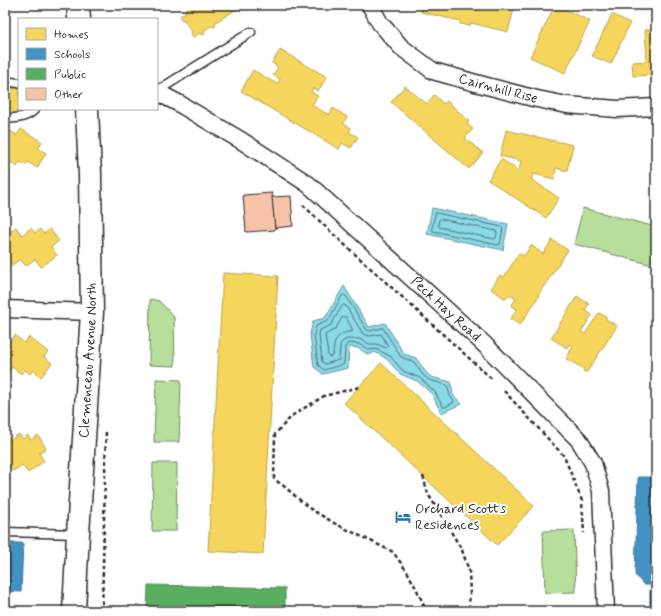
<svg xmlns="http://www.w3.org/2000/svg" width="661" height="616" font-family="Mynerve,sans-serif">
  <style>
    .green { fill: #b7df9b; stroke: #718563 }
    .water { fill: #8ad9e7; stroke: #64939c }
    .homes { fill: #f6d55c; stroke: #b9a24d }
    .schools { fill: #4393c3; stroke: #3c7495 }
    .public { fill: #5aae61; stroke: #4c8751 }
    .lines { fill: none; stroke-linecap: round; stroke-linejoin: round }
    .shore { stroke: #517176; stroke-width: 1 }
    .building { fill: #f7c3a8; stroke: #2b2b2b }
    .service-casing { stroke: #2b2b2b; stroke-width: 11 }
    .minor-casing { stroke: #2b2b2b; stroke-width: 19 }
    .secondary-casing { stroke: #2b2b2b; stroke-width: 25 }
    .path { stroke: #2b2b2b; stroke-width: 2.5; stroke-dasharray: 4 3; stroke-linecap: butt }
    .service { stroke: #fff; stroke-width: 8 }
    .minor { stroke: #fff; stroke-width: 16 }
    .secondary { stroke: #fff; stroke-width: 22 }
    .labels { text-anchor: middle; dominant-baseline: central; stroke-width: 4; stroke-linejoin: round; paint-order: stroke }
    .street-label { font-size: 14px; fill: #2b2b2b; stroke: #fff }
    .poi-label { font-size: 14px; fill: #2b2b2b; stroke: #fff; text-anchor: start }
  </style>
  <rect width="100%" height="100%" fill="#fff"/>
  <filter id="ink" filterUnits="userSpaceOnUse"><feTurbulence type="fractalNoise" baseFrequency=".025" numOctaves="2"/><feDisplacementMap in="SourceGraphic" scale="8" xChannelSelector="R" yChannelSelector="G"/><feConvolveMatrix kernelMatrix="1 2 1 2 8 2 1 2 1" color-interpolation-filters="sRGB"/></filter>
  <g filter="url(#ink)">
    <g class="green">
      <path d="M583 208 656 227V266L574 244Z"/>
      <path d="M150 299 159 301 174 317 175 366 149 365Z"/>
      <path d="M156 379 181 380 179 442H154Z"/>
      <path d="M153 463H177L176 531H152Z"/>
      <path d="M574 530 576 592 545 593 543 531Z"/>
    </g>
    <g class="water">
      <path d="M432 208 508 224 503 250 427 234Z"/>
      <path d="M344 286 369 327 385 323 404 354 416 358 425 371 431 377 451 382 453 395 462 404 441 413 432 394 417 381 400 374 387 359 375 352 369 355 358 348 349 347 348 368 323 374 314 367 310 334 313 321 325 318Z"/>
    </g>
    <g class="homes">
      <path d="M194 5H243L242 8 240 9H237L216 22 215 27 211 26 204 31 205 33 204 35H202L200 33 194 37H192L191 35 192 32 184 20 181 19 180 17 181 15 185 13V10L186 8H189L192 10 195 7Z"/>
      <path d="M422 5H499V6L514 9 508 32 471 23 470 26 460 24V21L421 12Z"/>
      <path d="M555 5 590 21 565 73 530 57Z"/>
      <path d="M612 14 630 23 611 64 592 56Z"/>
      <path d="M656 29V75L633 76 632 62 647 61 645 30Z"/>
      <path d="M5 50 10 65 5 66Z"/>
      <path d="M280 50 327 77 318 91 313 88 311 92 318 96 312 105 329 115 333 108 347 117 343 123 351 128 349 132 358 137 351 148 342 143 339 149 241 91 253 70 277 84 280 79 273 75 278 67 272 63Z"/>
      <path d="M405 86 427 104 434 95 444 104 447 101 469 121 467 124 473 129 465 138 483 153 469 169 391 102Z"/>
      <path d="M19 88V109H24V112L5 113V89Z"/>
      <path d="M7 129 17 135 21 129 42 142 38 148 46 153 37 168 28 162 25 165 20 162 17 167 7 160 5 164V132Z"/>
      <path d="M506 130 573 145 567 171 556 168 554 179 534 174 531 179 559 198 546 218 488 180 501 159 519 171 521 161 500 156Z"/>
      <path d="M16 227 22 235 31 228 35 233 40 229 44 234 50 229 59 241 51 247 57 255 41 267 35 259 26 266 20 259 11 266H5V236Z"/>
      <path d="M552 240 568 250 538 295 539 296 520 325 510 319 517 309 511 306 516 299 509 295 506 299 491 289 500 275 504 277 519 253 524 256 531 245 543 254Z"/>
      <path d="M223 273 278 276 263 554 208 551Z"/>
      <path d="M577 296 589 304 585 310 592 315 581 332 585 334 599 313 606 317V319L617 326 587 372H584L583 370V368L566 359 573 346 569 344 567 348 551 338Z"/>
      <path d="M15 335 24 343 29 337 48 352 44 357 52 363 41 377 33 370 30 374 25 370 21 374 12 367 6 375 5 374V338L10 342Z"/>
      <path d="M381 363 534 506 497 545 344 403Z"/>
      <path d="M5 433 10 440 19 434 23 439 28 435 31 440 38 435 46 448 39 453 44 461 28 473 22 465 13 471 7 464 5 466Z"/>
    </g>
    <g class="schools">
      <path d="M638 477H656V585H644L635 575Z"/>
      <path d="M5 543H23L21 592 5 591Z"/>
      <rect x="650" y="591" width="6" height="20"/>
    </g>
    <path class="public" d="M148 585 285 588V611H147Z"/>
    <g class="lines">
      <g class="shore">
        <path d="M436 213 502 227 503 229 500 244 498 245 433 231 432 229Z"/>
        <path d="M441 219 496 231 497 233 496 238 494 239 439 227 438 225 439 220Z"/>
        <path d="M344 295 346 296 366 329 370 331 382 328H383L401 357 414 362 422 374 429 380 447 385 450 396 454 401 453 403 445 407H443L435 392 420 378 403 371 390 356 376 349 369 350 359 344 348 343 345 347 344 364 324 370 318 365 314 335 316 326 328 321 342 296Z"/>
        <path d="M344 305 346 306 363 334 370 336 381 334 388 346 386 348 377 344H369L360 339H347L343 341 340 345 339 360 325 364 322 362 319 335 320 330 331 325 342 306Z"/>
        <path d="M343 317H346L353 331C350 332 347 332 344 333 334 337 334 346 333 355L329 357 328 355 325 335 335 329Z"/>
      </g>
    </g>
    <g class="building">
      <path d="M272 193 275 230 246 232 243 195Z"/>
      <path d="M291 196 293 226 275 228 272 197Z"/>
    </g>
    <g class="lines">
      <defs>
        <g id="service">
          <path d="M5 82H11L19 83"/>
          <path d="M157 91 251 32"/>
          <path d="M5 119C17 118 27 118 35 109"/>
          <path d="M5 532 77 534"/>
        </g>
        <g id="minor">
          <path id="s1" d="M370 5 380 23 401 47 433 71 483 85 537 99 567 105 617 109 656 107"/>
          <path id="s2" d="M157 92 178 103 242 141 308 184 484 344 579 440 593 463 601 491 606 611"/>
          <path d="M5 309 92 312"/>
        </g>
        <g id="secondary">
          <path d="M78 5 79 19"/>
          <path id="s3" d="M74 611 78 534 92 312 90 174 87 109"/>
        </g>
      </defs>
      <use href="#service" class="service-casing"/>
      <use href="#minor" class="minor-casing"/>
      <use href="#secondary" class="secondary-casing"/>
      <g class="path">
        <path d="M645 5 656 7"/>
        <path d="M303 205 333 234 493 380"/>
        <path d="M359 387 324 396 293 415 275 434 274 479 285 487 309 508 334 523 393 552 408 573 419 594 426 611"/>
        <path d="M504 391 564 456 582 501 584 533"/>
        <path d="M423 476 428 494 444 520 462 550 469 571 470 594 469 604V611"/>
        <path d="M102 611 106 430"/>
      </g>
      <use href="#service" class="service"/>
      <use href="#minor" class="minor"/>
      <use href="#secondary" class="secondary"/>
    </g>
  </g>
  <defs>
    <symbol id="hotel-bare" viewBox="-9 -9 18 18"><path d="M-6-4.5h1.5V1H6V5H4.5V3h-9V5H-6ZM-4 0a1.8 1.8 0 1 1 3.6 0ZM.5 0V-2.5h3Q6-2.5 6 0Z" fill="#1f6fb2" stroke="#fff" stroke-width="2.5" paint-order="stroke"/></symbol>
  </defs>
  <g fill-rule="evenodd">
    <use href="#hotel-bare" x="392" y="506" width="22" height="22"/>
  </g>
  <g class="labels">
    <g class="street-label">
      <text stroke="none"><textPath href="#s1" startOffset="160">Cairnhill Rise</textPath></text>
      <text stroke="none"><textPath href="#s2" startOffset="363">Peck Hay Road</textPath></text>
      <text stroke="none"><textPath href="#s3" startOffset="251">Clemenceau Avenue North</textPath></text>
    </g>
    <g class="poi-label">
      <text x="415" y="509">Orchard Scotts<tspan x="415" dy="16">Residences</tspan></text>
    </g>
  </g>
  <rect width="661" height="616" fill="none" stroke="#fff" stroke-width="20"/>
  <rect x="10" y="10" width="641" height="596" fill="none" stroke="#2b2b2b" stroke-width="1.5" filter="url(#ink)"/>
  <rect x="18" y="18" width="140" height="92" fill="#ffffff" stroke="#aaaaaa"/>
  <rect x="26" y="28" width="20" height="12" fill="#f6d55c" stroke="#aaaaaa"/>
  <text x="54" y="38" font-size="12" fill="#2b2b2b">Homes</text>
  <rect x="26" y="48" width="20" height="12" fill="#4393c3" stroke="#aaaaaa"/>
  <text x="54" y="58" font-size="12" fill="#2b2b2b">Schools</text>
  <rect x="26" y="68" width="20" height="12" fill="#5aae61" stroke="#aaaaaa"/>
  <text x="54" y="78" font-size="12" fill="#2b2b2b">Public</text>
  <rect x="26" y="88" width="20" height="12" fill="#f7c3a8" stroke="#aaaaaa"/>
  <text x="54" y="98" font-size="12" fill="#2b2b2b">Other</text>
</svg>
